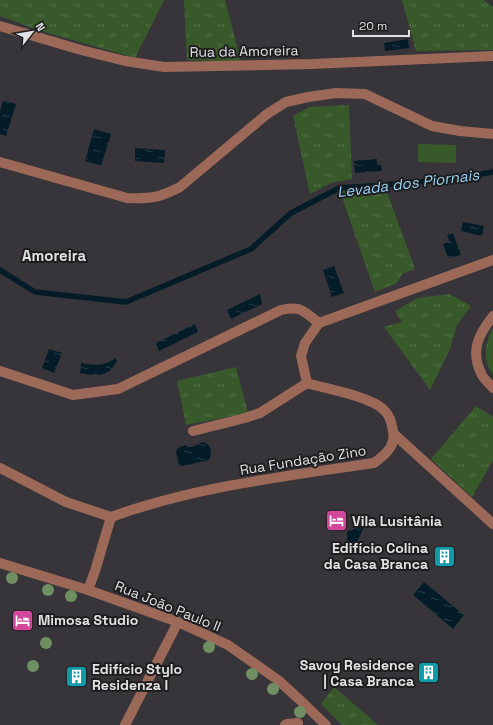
<svg xmlns="http://www.w3.org/2000/svg" width="493" height="725" font-family="'Space Grotesk',sans-serif">
  <style>
    .grass { fill: url(#grass-tufts) }
    .garden { fill: #385a2a }
    .water { fill: url(#water-ripples) }
    .lines { fill: none; stroke-linecap: round; stroke-linejoin: round }
    .stream { stroke: #031c28; stroke-width: 5.5 }
    .minor { stroke: #9c6958; stroke-width: 10 }
    .tree { fill: #6f8f63 }
    .labels { text-anchor: middle; dominant-baseline: central; stroke-width: 4; stroke-linejoin: round; paint-order: stroke }
    .street-label { font-size: 14px; fill: #e2e1e4; stroke: #1e1d1f }
    .poi-label { font-size: 14px; font-weight: bold; fill: #e2e1e4; stroke: #1e1d1f; text-anchor: start }
    .water-label { font-size: 15px; font-style: italic; fill: #97d2f4; stroke: #1e1d1f }
    .neighbourhood-label { font-size: 15px; font-weight: bold; fill: #e2e1e4; stroke: #1e1d1f }
  </style>
  <defs>
    <pattern id="grass-tufts" width="24" height="20" patternUnits="userSpaceOnUse"><rect width="24" height="20" fill="#385a2a"/><path d="M3 7l-1-3M5 7V3M7 7l1-3M15 17l-1-3M17 17v-4M19 17l1-3" fill="none" stroke="#547149"/></pattern>
    <pattern id="water-ripples" width="26" height="14" patternUnits="userSpaceOnUse"><rect width="26" height="14" fill="#031c28"/><path d="M2 4q2-2 4 0t4 0M15 11q2-2 4 0t4 0" fill="none" stroke="#273d47"/></pattern>
  </defs>
  <rect width="100%" height="100%" fill="#37353a"/>
  <g class="grass">
    <path d="M0 0H164L135 58 38 30 0 16Z"/>
    <path d="M184 0H225L241 62 187 60Z"/>
    <path d="M402 0H483L493 7V50L416 51Z"/>
    <path d="M349 105 352 179 331 183 310 194 293 116 309 107Z"/>
    <path d="M384 184 415 269 402 274 397 283 375 292 338 186Z"/>
    <path d="M449 294 471 306 457 325 450 349 430 390 384 327 402 322 395 311 418 298Z"/>
    <path d="M493 328V374C482 361 485 342 493 328Z"/>
    <path d="M236 367 248 413 186 425 177 381Z"/>
    <path d="M476 406 493 417V460L472 497 431 459Z"/>
    <path d="M334 687 378 725H342L321 704Z"/>
  </g>
  <path class="garden" d="M418 144 456 145V163L418 162Z"/>
  <g class="water">
    <path d="M408 39 409 48 385 51 384 43Z"/>
    <path d="M3 100 16 104 6 136 0 134V111Z"/>
    <path d="M94 129 111 134 101 166 85 161Z"/>
    <path d="M135 148 165 150 164 163 135 161Z"/>
    <path d="M377 159V165L381 164 382 171 355 173 354 161Z"/>
    <path d="M463 222 484 226 482 236 461 231Z"/>
    <path d="M453 233 461 255 448 258 443 244 450 242 447 235Z"/>
    <path d="M334 266 344 293 332 297 323 270Z"/>
    <path d="M260 294 262 304 231 319 227 310Z"/>
    <path d="M195 324 198 332 159 351 156 343Z"/>
    <path d="M49 349 62 353 54 373 42 368Z"/>
    <path d="M115 358 117 361C108 378 97 376 80 373L81 363C94 365 104 367 115 358Z"/>
    <path d="M202 442C211 443 213 453 209 460L183 466 180 465 178 463 176 451 178 448 185 445C192 450 195 445 202 442Z"/>
    <path d="M362 526 363 529 351 555H342V547H347V531L353 530V527Z"/>
    <path d="M424 582 464 615 453 629 413 595Z"/>
  </g>
  <g class="lines">
    <path class="stream" d="M0 270 35 292 126 302 251 249 291 213 339 188 384 185 453 179 493 172"/>
    <g class="minor">
      <path d="M0 26 81 50 125 61 164 67 312 64 493 56"/>
      <path d="M0 162 127 198C150 199 159 198 180 187L267 114 286 102 308 97 336 93 365 94 432 126 460 131 493 134"/>
      <path d="M493 316C479 334 470 350 481 373 483 379 489 383 493 388"/>
      <path d="M0 371 73 395 118 389 281 310C301 305 304 312 319 323"/>
      <path d="M307 383 301 356 305 343 319 323 493 260"/>
      <path d="M193 431 245 418 260 413 307 383"/>
      <path d="M394 434 493 524"/>
      <path d="M0 468 66 502 111 517"/>
      <path d="M111 517C194 487 286 476 374 463 385 455 396 446 393 431 392 423 390 415 383 409 369 396 326 389 307 383"/>
      <path d="M0 563 88 590 178 622 228 645 278 680 301 701 326 725"/>
      <path d="M88 590 95 571 111 517"/>
      <path d="M125 725 178 622"/>
      <path d="M285 725 287 724 298 723"/>
    </g>
  </g>
  <g class="tree">
    <circle cx="12" cy="578" r="6"/>
    <circle cx="48" cy="590" r="6"/>
    <circle cx="71" cy="596" r="6"/>
    <circle cx="46" cy="643" r="6"/>
    <circle cx="209" cy="647" r="6"/>
    <circle cx="33" cy="666" r="6"/>
    <circle cx="252" cy="674" r="6"/>
    <circle cx="273" cy="689" r="6"/>
    <circle cx="300" cy="712" r="6"/>
  </g>
  <defs>
    <symbol id="hotel-square" viewBox="-11 -11 22 22"><rect x="-9" y="-9" width="18" height="18" rx="4" fill="#d1479c" stroke="#1e1d1f"/><path d="M-6-4.5h1.5V1H6V5H4.5V3h-9V5H-6ZM-4 0a1.8 1.8 0 1 1 3.6 0ZM.5 0V-2.5h3Q6-2.5 6 0Z" fill="#fff"/></symbol>
    <symbol id="building-square" viewBox="-11 -11 22 22"><rect x="-9" y="-9" width="18" height="18" rx="4" fill="#0f9aa8" stroke="#1e1d1f"/><path d="M-4-6H4V6H1V3H-1V6H-4ZM-2.5-4.3h1.7v1.8h-1.7ZM.8-4.3h1.7v1.8H.8ZM-2.5-1h1.7V.8h-1.7ZM.8-1h1.7V.8H.8Z" fill="#fff"/></symbol>
  </defs>
  <g fill-rule="evenodd">
    <use href="#hotel-square" x="324" y="508" width="25" height="25"/>
    <use href="#building-square" x="432" y="544" width="25" height="25"/>
    <use href="#hotel-square" x="10" y="608" width="25" height="25"/>
    <use href="#building-square" x="416" y="660" width="25" height="25"/>
    <use href="#building-square" x="64" y="664" width="25" height="25"/>
  </g>
  <g class="labels">
    <g class="street-label">
      <text transform="translate(244 51) rotate(-1)">Rua da Amoreira</text>
      <text transform="translate(303 460) rotate(-9)">Rua Fundação Zino</text>
      <text transform="translate(168 606) rotate(22)">Rua João Paulo II</text>
    </g>
    <g class="poi-label">
      <text x="352" y="521">Vila Lusitânia</text>
      <text x="428" y="548" text-anchor="end">Edifício Colina<tspan x="428" dy="16">da Casa Branca</tspan></text>
      <text x="38" y="620">Mimosa Studio</text>
      <text x="414" y="665" text-anchor="end">Savoy Residence<tspan x="414" dy="16">| Casa Branca</tspan></text>
      <text x="92" y="669">Edifício Stylo<tspan x="92" dy="16">Residenza I</tspan></text>
    </g>
    <g class="water-label">
      <text transform="translate(408 183) rotate(-7)">Levada dos Piornais</text>
    </g>
    <g class="neighbourhood-label">
      <text x="54" y="255">Amoreira</text>
    </g>
  </g>
  <g transform="translate(32 32) rotate(59)" stroke="#1e1d1f" stroke-width="3" paint-order="stroke">
  <path d="M0-3L7 15L0 10L-7 15Z" fill="#e2e1e4"/>
  <text y="-6" font-size="11" font-weight="bold" text-anchor="middle" fill="#e2e1e4">N</text>
  </g>
  <path d="M353 30v6h56v-6" fill="none" stroke="#e2e1e4" stroke-width="2"/>
  <text x="359" y="30" font-size="12" fill="#e2e1e4" stroke="#1e1d1f" stroke-width="3" paint-order="stroke">20 m</text>
</svg>
